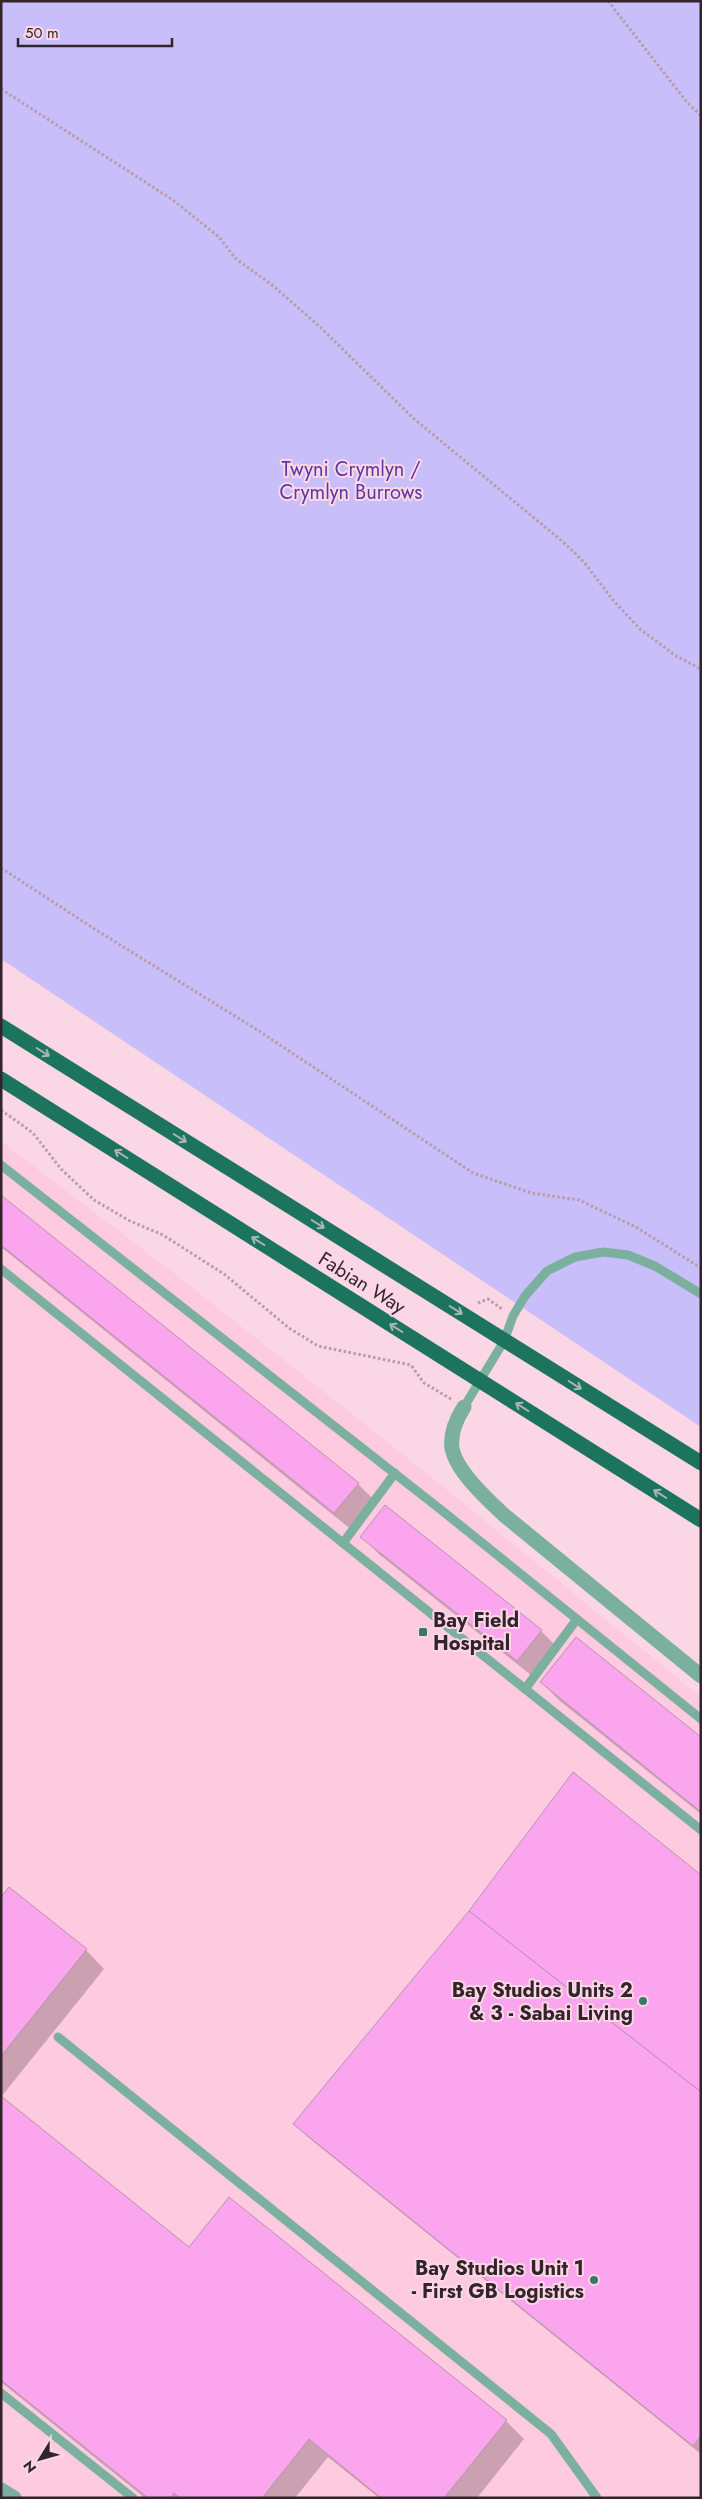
<svg xmlns="http://www.w3.org/2000/svg" width="702" height="2499" font-family="Jost,sans-serif">
  <style>
    .built { fill: #fecadf }
    .green { fill: #c8befa }
    .shadow { fill: #0003 }
    .building { fill: #fca5ef; stroke: #b594af }
    .lines { fill: none; stroke-linecap: round; stroke-linejoin: round }
    .path { stroke: #b99ca8; stroke-width: 3; stroke-dasharray: 2.5 2.5; stroke-linecap: butt }
    .service { stroke: #7bb09f; stroke-width: 9 }
    .minor { stroke: #7bb09f; stroke-width: 15 }
    .trunk { stroke: #1c745f; stroke-width: 15 }
    .oneway { stroke: #adb4b6 }
    .poi-dot { fill: #387865; stroke: #fbd7e5; stroke-width: 2 }
    .labels { text-anchor: middle; dominant-baseline: central; stroke-width: 4; stroke-linejoin: round; paint-order: stroke }
    .park-label { font-size: 20px; fill: #5836a4; stroke: #fbd7e5 }
    .street-label { font-size: 20px; fill: #33232a; stroke: #fbd7e5 }
    .poi-label { font-size: 20px; font-weight: bold; fill: #33232a; stroke: #fbd7e5; text-anchor: end }
  </style>
  <rect width="100%" height="100%" fill="#fbd7e5"/>
  <path class="built" d="M1 1141 183 1280 425 1472 701 1697V2498H1Z"/>
  <path class="green" d="M1 1H701V1427L1 959Z"/>
  <g class="shadow">
    <path d="M1 1197 358 1484 376 1502 353 1531 1 1247Z"/>
    <path d="M362 1537 541 1631 559 1649 536 1679 380 1555Z"/>
    <path d="M541 1682 701 1738V1814L560 1701Z"/>
    <path d="M701 1877V2454L309 2138 294 2124Z"/>
    <path d="M1 1899 86 1950 104 1969 1 2097Z"/>
    <path d="M1 2098 189 2249 506 2421 524 2439 477 2498H379L328 2457 295 2498H145L1 2382Z"/>
  </g>
  <g class="building">
    <path d="M1 1195 359 1483 334 1513 1 1245Z"/>
    <path d="M385 1505 542 1630 517 1661 360 1537Z"/>
    <path d="M576 1637 701 1737V1812L540 1682Z"/>
    <path d="M573 1772 701 1875V2092L469 1911Z"/>
    <path d="M9 1887 87 1949 1 2056V1897Z"/>
    <path d="M469 1911 701 2092V2436L693 2446 293 2124Z"/>
    <path d="M1 2096 189 2247 229 2197 507 2420 444 2498H381L309 2439 262 2498H180L174 2493 170 2498H148L1 2380Z"/>
  </g>
  <g class="lines">
    <g class="path">
      <path d="M608 1 686 101 701 116"/>
      <path d="M1 89 173 200 219 237 236 259 272 285 318 325 413 418 562 541 584 562 612 599 640 629 676 656 701 669"/>
      <path d="M1 868 93 928 259 1031 473 1173 531 1193 579 1200 636 1227 701 1268"/>
      <path d="M1 1110 33 1133 61 1169 94 1200 130 1221 163 1235 224 1274 289 1328 318 1346 411 1365 424 1383 451 1399"/>
      <path d="M478 1303 488 1299 502 1309"/>
    </g>
    <g class="service">
      <path d="M1 1165 440 1509 701 1719"/>
      <path d="M1 1269 701 1830"/>
      <path d="M464 1407 504 1341 513 1316 525 1296 547 1271 575 1257 603 1252 628 1255 655 1266 701 1294"/>
      <path d="M343 1543 395 1473"/>
      <path d="M525 1689 577 1619"/>
      <path d="M58 2037 551 2434 597 2498"/>
      <path d="M1 2393 133 2498"/>
    </g>
    <g class="minor">
      <path d="M464 1407C457 1418 450 1434 452 1448 456 1471 487 1499 504 1515L701 1676"/>
      <path d="M1 2490 14 2498"/>
    </g>
    <g class="trunk">
      <path d="M1 1026 701 1463"/>
      <path d="M1 1079 701 1520"/>
    </g>
  </g>
  <defs><path id="oneway-shaft" d="M-6 0H5M1.5-3L5.5 0L1.5 3" fill="none" stroke-width="1.6" stroke-linecap="round" stroke-linejoin="round" transform="scale(1.25)"/></defs>
  <g class="oneway">
    <use href="#oneway-shaft" transform="translate(43 1052) rotate(32)"/>
    <use href="#oneway-shaft" transform="translate(180 1138) rotate(32)"/>
    <use href="#oneway-shaft" transform="translate(121 1154) rotate(-148)"/>
    <use href="#oneway-shaft" transform="translate(318 1224) rotate(32)"/>
    <use href="#oneway-shaft" transform="translate(258 1241) rotate(-148)"/>
    <use href="#oneway-shaft" transform="translate(456 1310) rotate(32)"/>
    <use href="#oneway-shaft" transform="translate(396 1328) rotate(-148)"/>
    <use href="#oneway-shaft" transform="translate(575 1385) rotate(32)"/>
    <use href="#oneway-shaft" transform="translate(522 1407) rotate(-148)"/>
    <use href="#oneway-shaft" transform="translate(660 1494) rotate(-148)"/>
  </g>
  <g class="poi-dot">
    <rect x="418" y="1627" width="10" height="10" rx="2.5"/>
    <circle cx="643" cy="2001" r="5"/>
    <circle cx="594" cy="2280" r="5"/>
  </g>
  <g class="labels">
    <g class="park-label">
      <text x="351" y="469">Twyni Crymlyn /<tspan x="351" dy="23">Crymlyn Burrows</tspan></text>
    </g>
    <g class="street-label">
      <text transform="translate(362 1283) rotate(32)">Fabian Way</text>
    </g>
    <g class="poi-label">
      <text x="433" y="1620" text-anchor="start">Bay Field<tspan x="433" dy="23">Hospital</tspan></text>
      <text x="633" y="1990">Bay Studios Units 2<tspan x="633" dy="23">&amp; 3 - Sabai Living</tspan></text>
      <text x="584" y="2268">Bay Studios Unit 1<tspan x="584" dy="23">- First GB Logistics</tspan></text>
    </g>
  </g>
  <rect width="702" height="2499" fill="none" stroke="#33232a" stroke-width="5"/>
  <g transform="translate(40 2459) rotate(233)" stroke="#fbd7e5" stroke-width="4" paint-order="stroke">
  <path d="M0-4L9 19L0 12L-9 19Z" fill="#33232a"/>
  <text y="-8" font-size="14" font-weight="bold" text-anchor="middle" fill="#33232a">N</text>
  </g>
  <path d="M18 38v8h154v-8" fill="none" stroke="#33232a" stroke-width="2.5"/>
  <text x="25" y="38" font-size="15" fill="#33232a" stroke="#fbd7e5" stroke-width="4" paint-order="stroke">50 m</text>
</svg>
